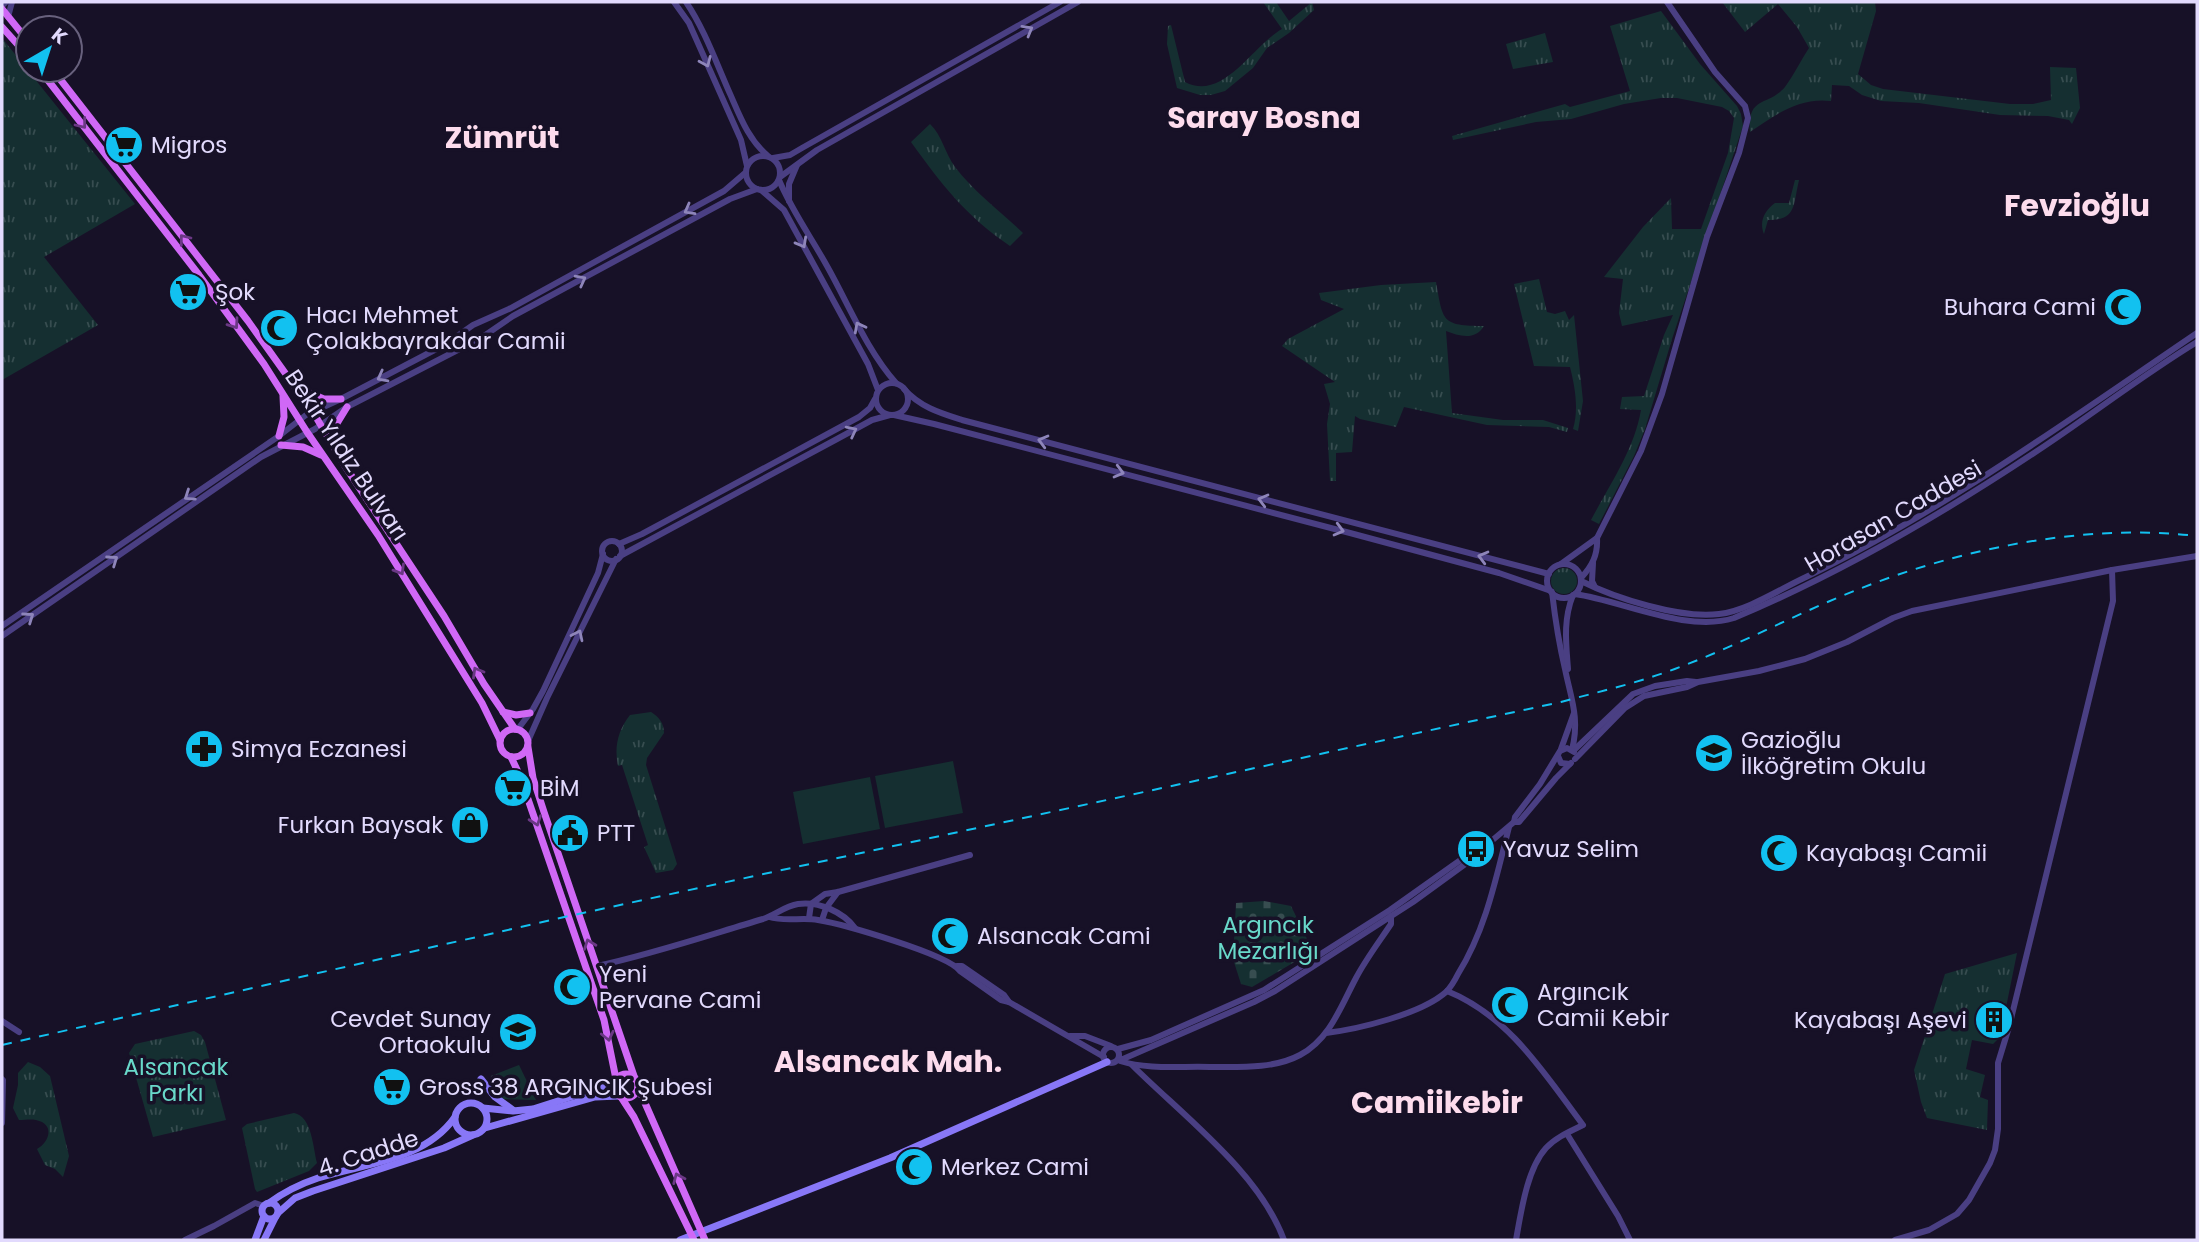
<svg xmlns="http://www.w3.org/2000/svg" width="2199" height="1242" font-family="Poppins,sans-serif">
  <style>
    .grass { fill: url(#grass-tufts) }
    .cemetery { fill: url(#cemetery-stones) }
    .pitch { fill: #152f31 }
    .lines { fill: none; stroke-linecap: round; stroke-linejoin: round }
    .tertiary { stroke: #4a3f83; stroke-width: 6 }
    .secondary { stroke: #8877f7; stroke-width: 7 }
    .primary { stroke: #d068f6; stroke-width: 7 }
    .rail { stroke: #12c1f0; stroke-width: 2; stroke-dasharray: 10 9; stroke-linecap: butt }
    .oneway { stroke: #8e85ba }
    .oneway2 { stroke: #6a3884 }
    .labels { text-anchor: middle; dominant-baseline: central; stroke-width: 7; stroke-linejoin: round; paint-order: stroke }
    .poi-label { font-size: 23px; fill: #e2dafd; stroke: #171127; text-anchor: start }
    .street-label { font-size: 23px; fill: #e2dafd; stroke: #171127 }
    .park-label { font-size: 23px; fill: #69d9ca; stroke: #171127 }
    .district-label { font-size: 30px; font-weight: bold; fill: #fddced; stroke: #171127 }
  </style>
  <defs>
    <pattern id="grass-tufts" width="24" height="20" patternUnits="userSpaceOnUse" patternTransform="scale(1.75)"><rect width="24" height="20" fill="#152f31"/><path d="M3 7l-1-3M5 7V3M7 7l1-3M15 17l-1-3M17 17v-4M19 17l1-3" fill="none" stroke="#374d50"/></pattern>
    <pattern id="cemetery-stones" width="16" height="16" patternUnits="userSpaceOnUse" patternTransform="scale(1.75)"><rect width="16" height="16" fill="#152f31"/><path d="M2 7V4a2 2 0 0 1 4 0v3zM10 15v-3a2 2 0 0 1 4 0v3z" fill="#374d50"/></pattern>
  </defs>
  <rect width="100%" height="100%" fill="#171127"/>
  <g class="grass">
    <path d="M1263 2H1276L1289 21 1312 2 1314 10 1289 33 1267 48 1253 68 1225 91 1211 95H1200L1177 88 1167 44 1168 26 1171 25 1185 82C1223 102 1252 46 1282 29Z"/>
    <path d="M1722 2H1875L1876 11 1858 74 1871 85 1883 89 2010 104H2033L2051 100 2050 67 2076 68 2080 108 2072 124 2069 120 2048 116 2000 115 1919 103 1881 101 1862 95 1849 86 1832 85 1831 101C1799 97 1775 115 1750 132 1747 95 1768 107 1785 87 1794 75 1801 60 1809 48L1797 27 1778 4 1745 32Z"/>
    <path d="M1661 11 1700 64 1737 106 1741 114 1743 126 1672 339 1645 429 1634 456 1599 524 1591 520C1610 484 1634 450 1641 410L1620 409 1622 397 1644 396 1664 335 1673 315 1622 326 1619 313 1623 279 1604 277 1643 227 1671 198 1672 229H1701L1728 153 1734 118 1729 111 1722 107 1677 98H1661L1624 104 1571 119 1536 122 1453 140 1452 136 1565 104 1570 107 1630 91 1610 26Z"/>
    <path d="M1545 33 1553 62 1513 69 1506 44Z"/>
    <path d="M2 38 135 204 44 257 98 325 2 380Z"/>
    <path d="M930 124C942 135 945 154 955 167 974 192 1001 212 1023 233L1010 246C966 216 942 185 911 142Z"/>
    <path d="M1795 180H1799C1793 205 1797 220 1768 220L1764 234C1759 222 1764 211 1775 203H1789Z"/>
    <path d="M1539 279 1547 312 1555 314 1565 311 1569 320 1574 315 1583 401 1578 431 1573 429C1579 409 1575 387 1570 367L1534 366 1514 284Z"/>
    <path d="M1436 282C1443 321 1441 326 1484 326 1475 341 1459 336 1446 331L1452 413 1503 420H1543L1568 428 1567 432 1549 427 1487 425 1404 407 1396 427 1360 419 1355 416 1352 452 1336 453V481H1330L1327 424 1330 404 1324 384 1335 382 1282 346 1288 339 1344 309 1321 300 1319 293 1381 285Z"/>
    <circle cx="1564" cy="581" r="13"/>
    <path d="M651 712C659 717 664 723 664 733L647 758 646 765 677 864 673 870 656 873 644 847 648 845 622 765 618 766C614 747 618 730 630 715Z"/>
    <path d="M2017 953 2000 1037 1993 1044 1972 1040 1966 1069 1985 1075 1980 1097 1988 1100 1987 1130 1927 1118 1921 1102 1914 1070 1945 974Z"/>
    <path d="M194 1031 201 1035 205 1042 226 1120 153 1137 129 1053 135 1044Z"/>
    <path d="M28 1062 40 1067 50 1076 69 1156 63 1177 55 1169 45 1165 37 1149C50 1142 55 1124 36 1120 31 1119 24 1120 19 1120L13 1108 18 1085V1073Z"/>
    <path d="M519 1065 536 1100 500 1099 487 1093 491 1076Z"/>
    <path d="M294 1113C312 1116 313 1148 317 1163L309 1171 257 1192 255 1189 242 1128 247 1124Z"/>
  </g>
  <path class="cemetery" d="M1264 901 1291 906 1313 951 1252 987 1241 984 1233 959 1236 903Z"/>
  <g class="pitch">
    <path d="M953 761 963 813 885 828 875 776Z"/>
    <path d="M870 777 880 829 803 844 793 792Z"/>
  </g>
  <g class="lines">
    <g class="tertiary">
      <path d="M674 2 689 23 741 140 747 166"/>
      <path d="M686 2C705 30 717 65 731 96 741 119 749 140 768 156"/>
      <path d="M2 6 6 2"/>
      <path d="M8 17 12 2"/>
      <circle cx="763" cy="173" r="17"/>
      <path d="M773 158 790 155 802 148 1060 2"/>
      <path d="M780 177 817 150 1078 2"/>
      <path d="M779 180C792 211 811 237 827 266 849 305 866 349 896 383"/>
      <path d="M761 190 784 210 868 364 878 390"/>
      <path d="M789 201V184L797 165"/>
      <circle cx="892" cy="399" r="16"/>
      <path d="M904 389C920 407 940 413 962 420L1549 574"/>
      <path d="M894 415 934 424 1350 533 1499 573 1551 591"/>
      <circle cx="612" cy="551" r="10"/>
      <path d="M619 544 642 534 859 417 870 408 875 399"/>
      <path d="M620 556 837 439 872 420 890 415"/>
      <path d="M1593 563 1592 581 1595 587"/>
      <path d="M1561 564 1597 538"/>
      <circle cx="1564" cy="581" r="17"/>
      <path d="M1581 578C1592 566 1598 555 1597 538L1641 451 1662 394 1707 237 1739 153 1748 118 1745 106 1715 72 1667 2"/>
      <path d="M1581 581C1615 598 1680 619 1719 614 1747 611 1780 589 1806 577 1945 510 2070 419 2197 333"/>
      <path d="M1552 592C1555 618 1559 644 1565 669 1571 699 1580 718 1572 750"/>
      <path d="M1575 594C1623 601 1687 633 1734 618 1839 574 1939 516 2034 453 2089 417 2141 376 2197 342"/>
      <path d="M2 626 279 436 306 415 341 399 446 344 473 325 509 309 724 191 745 173"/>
      <path d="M2 636 261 457 315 429 347 407 481 338 513 316 730 199 757 189"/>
      <path d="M1568 669C1566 643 1563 620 1573 595"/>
      <path d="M518 729 533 709 543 691 598 573 603 554"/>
      <path d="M528 741 547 698 616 559"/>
      <path d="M1561 749 1574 713"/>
      <path d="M1573 751 1633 694 1655 686 1687 681 1696 682"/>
      <path d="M1558 756 1561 763 1570 764"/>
      <path d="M1575 759 1625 708 1644 696 1687 687 1698 682 1759 671 1805 659 1847 642 1893 618 1912 611 2112 570 2197 556"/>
      <path d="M1514 822 1515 817 1540 784 1560 751 1567 748 1574 752"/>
      <path d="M769 917C785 922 802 917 818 920 842 924 948 954 960 971L1001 1000 1009 1002 1104 1057"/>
      <path d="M809 918 811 904 825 894 838 892 970 855"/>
      <path d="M822 920 826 908 838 892"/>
      <path d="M597 966C653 954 709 935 763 919 775 915 785 906 798 904 819 901 843 912 855 928"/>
      <path d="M957 966H962L1004 995 1009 1002"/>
      <path d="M1447 991C1509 1016 1544 1073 1583 1125 1571 1131 1556 1137 1546 1148 1527 1169 1521 1212 1516 1240"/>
      <path d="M2 1021 19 1032"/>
      <path d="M1326 1033C1359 1029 1421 1014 1446 992 1451 987 1455 980 1458 974 1486 929 1496 878 1509 827"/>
      <path d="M1070 1036H1085L1111 1046"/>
      <circle cx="1111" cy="1055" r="8"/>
      <path d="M1118 1049 1151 1040 1264 990 1390 910 1476 849H1482"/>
      <path d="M1119 1059H1123L1254 1002 1275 991 1413 902 1479 854 1482 849 1514 822H1519L1556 778 1571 763"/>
      <path d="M1120 1061C1149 1070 1180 1066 1210 1067 1239 1067 1274 1069 1300 1055 1330 1039 1341 1006 1356 978 1366 959 1379 942 1391 924V916"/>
      <path d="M1132 1065C1182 1115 1259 1172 1284 1240"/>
      <path d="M2 1079 3 1080 2 1123"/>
      <path d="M1567 1134 1618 1216 1630 1240"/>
      <path d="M185 1240 214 1226 255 1203 264 1206"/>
      <path d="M1895 1240 1929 1230 1957 1214 1969 1200 1990 1163 1995 1150 1998 1129V1063L2009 1027 2113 601 2112 570"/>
    </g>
    <g class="secondary">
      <path d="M481 1079 495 1097 513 1110"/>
      <circle cx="471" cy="1119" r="16"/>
      <path d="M483 1108 513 1111 533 1109 614 1083"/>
      <path d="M485 1128 595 1097 619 1096"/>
      <circle cx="270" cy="1211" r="8"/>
      <path d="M269 1203C284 1192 300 1184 318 1178 365 1163 424 1161 455 1117"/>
      <path d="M278 1213 295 1198 313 1191 444 1148 473 1135"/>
      <path d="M255 1240 264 1216"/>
      <path d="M264 1240 275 1218"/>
      <path d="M680 1240 890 1158 1107 1062"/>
    </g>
    <g class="primary">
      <path d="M2 9 28 41"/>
      <path d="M2 27 28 56"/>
      <path d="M40 70 199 275 264 364 307 432 378 535 482 703 500 740"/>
      <path d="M53 70 248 321 313 412 345 466 444 616 484 684 515 729"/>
      <path d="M295 387 324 399H341"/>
      <path d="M279 436 284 417 283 396"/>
      <path d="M281 445 303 447 321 455"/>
      <path d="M335 445 336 425 347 407"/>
      <path d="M503 712 516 715 530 713"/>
      <circle cx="514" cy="743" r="14"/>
      <path d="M528 747 533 778 544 812 635 1079"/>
      <path d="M511 757 520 776 604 1020 616 1079"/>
      <circle cx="626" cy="1086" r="12"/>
      <path d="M638 1087 705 1240"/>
      <path d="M621 1097 634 1117 694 1240"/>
    </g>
    <path class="rail" d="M2 1045 569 916 1561 702C1597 692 1634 684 1669 671 1734 648 1795 614 1859 589 1963 548 2086 523 2197 536"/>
  </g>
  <defs><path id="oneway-chevron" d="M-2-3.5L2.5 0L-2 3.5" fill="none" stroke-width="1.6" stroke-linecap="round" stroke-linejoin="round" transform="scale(1.75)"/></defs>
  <g class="oneway">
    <use href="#oneway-chevron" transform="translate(1028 30) rotate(-30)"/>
    <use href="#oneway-chevron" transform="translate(706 62) rotate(66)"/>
    <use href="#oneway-chevron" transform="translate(689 210) rotate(151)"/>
    <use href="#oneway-chevron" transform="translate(802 243) rotate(61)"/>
    <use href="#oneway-chevron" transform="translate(581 280) rotate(-28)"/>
    <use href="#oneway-chevron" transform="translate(859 327) rotate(-118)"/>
    <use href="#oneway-chevron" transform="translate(382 377) rotate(152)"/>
    <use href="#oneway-chevron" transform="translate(852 431) rotate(-27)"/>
    <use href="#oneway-chevron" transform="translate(1043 441) rotate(-165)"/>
    <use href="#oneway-chevron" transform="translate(1119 472) rotate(15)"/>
    <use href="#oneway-chevron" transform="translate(189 496) rotate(146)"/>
    <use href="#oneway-chevron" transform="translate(1263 500) rotate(-165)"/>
    <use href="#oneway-chevron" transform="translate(1339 530) rotate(15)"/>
    <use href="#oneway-chevron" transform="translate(1483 557) rotate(-165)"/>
    <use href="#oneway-chevron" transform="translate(113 560) rotate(-35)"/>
    <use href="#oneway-chevron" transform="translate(29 617) rotate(-35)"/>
    <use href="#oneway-chevron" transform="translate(578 635) rotate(-64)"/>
  </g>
  <g class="oneway2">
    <use href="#oneway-chevron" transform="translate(82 124) rotate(52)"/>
    <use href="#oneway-chevron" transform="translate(184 239) rotate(-128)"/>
    <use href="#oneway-chevron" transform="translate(234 324) rotate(55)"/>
    <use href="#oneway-chevron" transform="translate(400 570) rotate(59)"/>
    <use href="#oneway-chevron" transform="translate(477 672) rotate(-120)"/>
    <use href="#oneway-chevron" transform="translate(536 821) rotate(70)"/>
    <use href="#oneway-chevron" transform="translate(589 944) rotate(-110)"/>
    <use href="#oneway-chevron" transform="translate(608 1036) rotate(77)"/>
    <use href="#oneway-chevron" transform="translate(678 1178) rotate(-113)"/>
  </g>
  <defs>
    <symbol id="supermarket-disc" viewBox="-11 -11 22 22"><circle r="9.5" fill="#12c1f0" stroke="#171127"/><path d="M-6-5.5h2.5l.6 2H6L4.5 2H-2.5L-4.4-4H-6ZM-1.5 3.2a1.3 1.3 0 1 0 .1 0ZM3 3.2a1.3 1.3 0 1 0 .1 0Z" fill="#111"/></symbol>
    <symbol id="mosque-disc" viewBox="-11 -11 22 22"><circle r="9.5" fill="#12c1f0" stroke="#171127"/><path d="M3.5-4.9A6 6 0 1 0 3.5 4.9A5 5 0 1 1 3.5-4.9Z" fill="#111"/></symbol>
    <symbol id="pharmacy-disc" viewBox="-11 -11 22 22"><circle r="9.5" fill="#12c1f0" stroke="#171127"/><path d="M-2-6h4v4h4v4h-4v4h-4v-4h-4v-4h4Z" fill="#111"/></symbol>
    <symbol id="school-disc" viewBox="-11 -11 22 22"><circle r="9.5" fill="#12c1f0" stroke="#171127"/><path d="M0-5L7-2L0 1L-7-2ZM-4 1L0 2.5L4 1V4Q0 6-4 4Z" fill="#111"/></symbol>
    <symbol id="shop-disc" viewBox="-11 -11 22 22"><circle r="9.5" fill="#12c1f0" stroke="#171127"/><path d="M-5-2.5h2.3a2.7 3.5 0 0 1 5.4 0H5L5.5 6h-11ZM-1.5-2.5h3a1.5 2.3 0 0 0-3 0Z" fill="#111"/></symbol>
    <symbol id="civic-disc" viewBox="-11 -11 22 22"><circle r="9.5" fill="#12c1f0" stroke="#171127"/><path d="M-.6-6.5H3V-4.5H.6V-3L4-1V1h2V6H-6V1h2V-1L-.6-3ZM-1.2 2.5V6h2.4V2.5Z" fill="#111"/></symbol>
    <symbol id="bus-disc" viewBox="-11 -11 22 22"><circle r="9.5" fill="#12c1f0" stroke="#171127"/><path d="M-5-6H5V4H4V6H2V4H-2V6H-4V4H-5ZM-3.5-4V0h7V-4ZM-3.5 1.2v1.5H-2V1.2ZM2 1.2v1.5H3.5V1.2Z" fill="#111"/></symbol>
    <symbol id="building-disc" viewBox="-11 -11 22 22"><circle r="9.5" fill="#12c1f0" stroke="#171127"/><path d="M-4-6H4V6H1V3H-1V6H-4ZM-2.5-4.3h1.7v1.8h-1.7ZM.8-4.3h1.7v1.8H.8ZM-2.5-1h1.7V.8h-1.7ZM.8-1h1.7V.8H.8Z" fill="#111"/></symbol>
  </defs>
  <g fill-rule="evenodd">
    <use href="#supermarket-disc" x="102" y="123" width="44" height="44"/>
    <use href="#supermarket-disc" x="166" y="270" width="44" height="44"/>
    <use href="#mosque-disc" x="2101" y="285" width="44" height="44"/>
    <use href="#mosque-disc" x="257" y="306" width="44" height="44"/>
    <use href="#pharmacy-disc" x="182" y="727" width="44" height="44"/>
    <use href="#school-disc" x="1692" y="731" width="44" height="44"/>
    <use href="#supermarket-disc" x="491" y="766" width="44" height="44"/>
    <use href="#shop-disc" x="448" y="803" width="44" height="44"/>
    <use href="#civic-disc" x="548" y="811" width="44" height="44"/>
    <use href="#bus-disc" x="1454" y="827" width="44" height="44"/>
    <use href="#mosque-disc" x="1757" y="831" width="44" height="44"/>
    <use href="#mosque-disc" x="928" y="914" width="44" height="44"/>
    <use href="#mosque-disc" x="550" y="965" width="44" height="44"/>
    <use href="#mosque-disc" x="1488" y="983" width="44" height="44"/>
    <use href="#building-disc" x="1972" y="998" width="44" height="44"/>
    <use href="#school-disc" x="496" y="1010" width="44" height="44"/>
    <use href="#supermarket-disc" x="370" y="1065" width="44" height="44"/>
    <use href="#mosque-disc" x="892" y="1145" width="44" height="44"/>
  </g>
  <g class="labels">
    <g class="poi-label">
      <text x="151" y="145">Migros</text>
      <text x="215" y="292">Şok</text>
      <text x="2096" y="307" text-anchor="end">Buhara Cami</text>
      <text x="306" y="315">Hacı Mehmet<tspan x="306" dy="26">Çolakbayrakdar Camii</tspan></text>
      <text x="1741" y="740">Gazioğlu<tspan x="1741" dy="26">İlköğretim Okulu</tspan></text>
      <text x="231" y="749">Simya Eczanesi</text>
      <text x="540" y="788">BİM</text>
      <text x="443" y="825" text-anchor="end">Furkan Baysak</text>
      <text x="597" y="833">PTT</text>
      <text x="1503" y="849">Yavuz Selim</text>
      <text x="1806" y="853">Kayabaşı Camii</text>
      <text x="977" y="936">Alsancak Cami</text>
      <text x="599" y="974">Yeni<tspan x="599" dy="26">Pervane Cami</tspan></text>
      <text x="1537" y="992">Argıncık<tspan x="1537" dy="26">Camii Kebir</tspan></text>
      <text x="491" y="1019" text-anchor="end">Cevdet Sunay<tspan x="491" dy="26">Ortaokulu</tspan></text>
      <text x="1967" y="1020" text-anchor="end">Kayabaşı Aşevi</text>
      <text x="419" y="1087">Gross 38 ARGINCIK Şubesi</text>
      <text x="941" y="1167">Merkez Cami</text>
    </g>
    <g class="street-label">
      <text transform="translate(347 455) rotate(56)">Bekir Yıldız Bulvarı</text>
      <text transform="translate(1893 516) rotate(-30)">Horasan Caddesi</text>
      <text transform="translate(368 1153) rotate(-18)">4. Cadde</text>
    </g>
    <g class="park-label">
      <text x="1268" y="925">Argıncık<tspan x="1268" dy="26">Mezarlığı</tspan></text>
      <text x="176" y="1067">Alsancak<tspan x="176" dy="26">Parkı</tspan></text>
    </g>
    <g class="district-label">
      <text x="1264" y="117">Saray Bosna</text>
      <text x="502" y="137">Zümrüt</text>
      <text x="2077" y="205">Fevzioğlu</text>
      <text x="888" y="1061">Alsancak Mah.</text>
      <text x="1437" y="1102">Camiikebir</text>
    </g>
  </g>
  <rect width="2199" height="1242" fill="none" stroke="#e2dafd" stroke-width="7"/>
  <g transform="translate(49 49) rotate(39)"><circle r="33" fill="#171127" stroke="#68617d" stroke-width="2"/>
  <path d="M0-5L12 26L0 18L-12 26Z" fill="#12c1f0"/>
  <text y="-10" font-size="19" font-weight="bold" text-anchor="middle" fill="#e2dafd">K</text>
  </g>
</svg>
